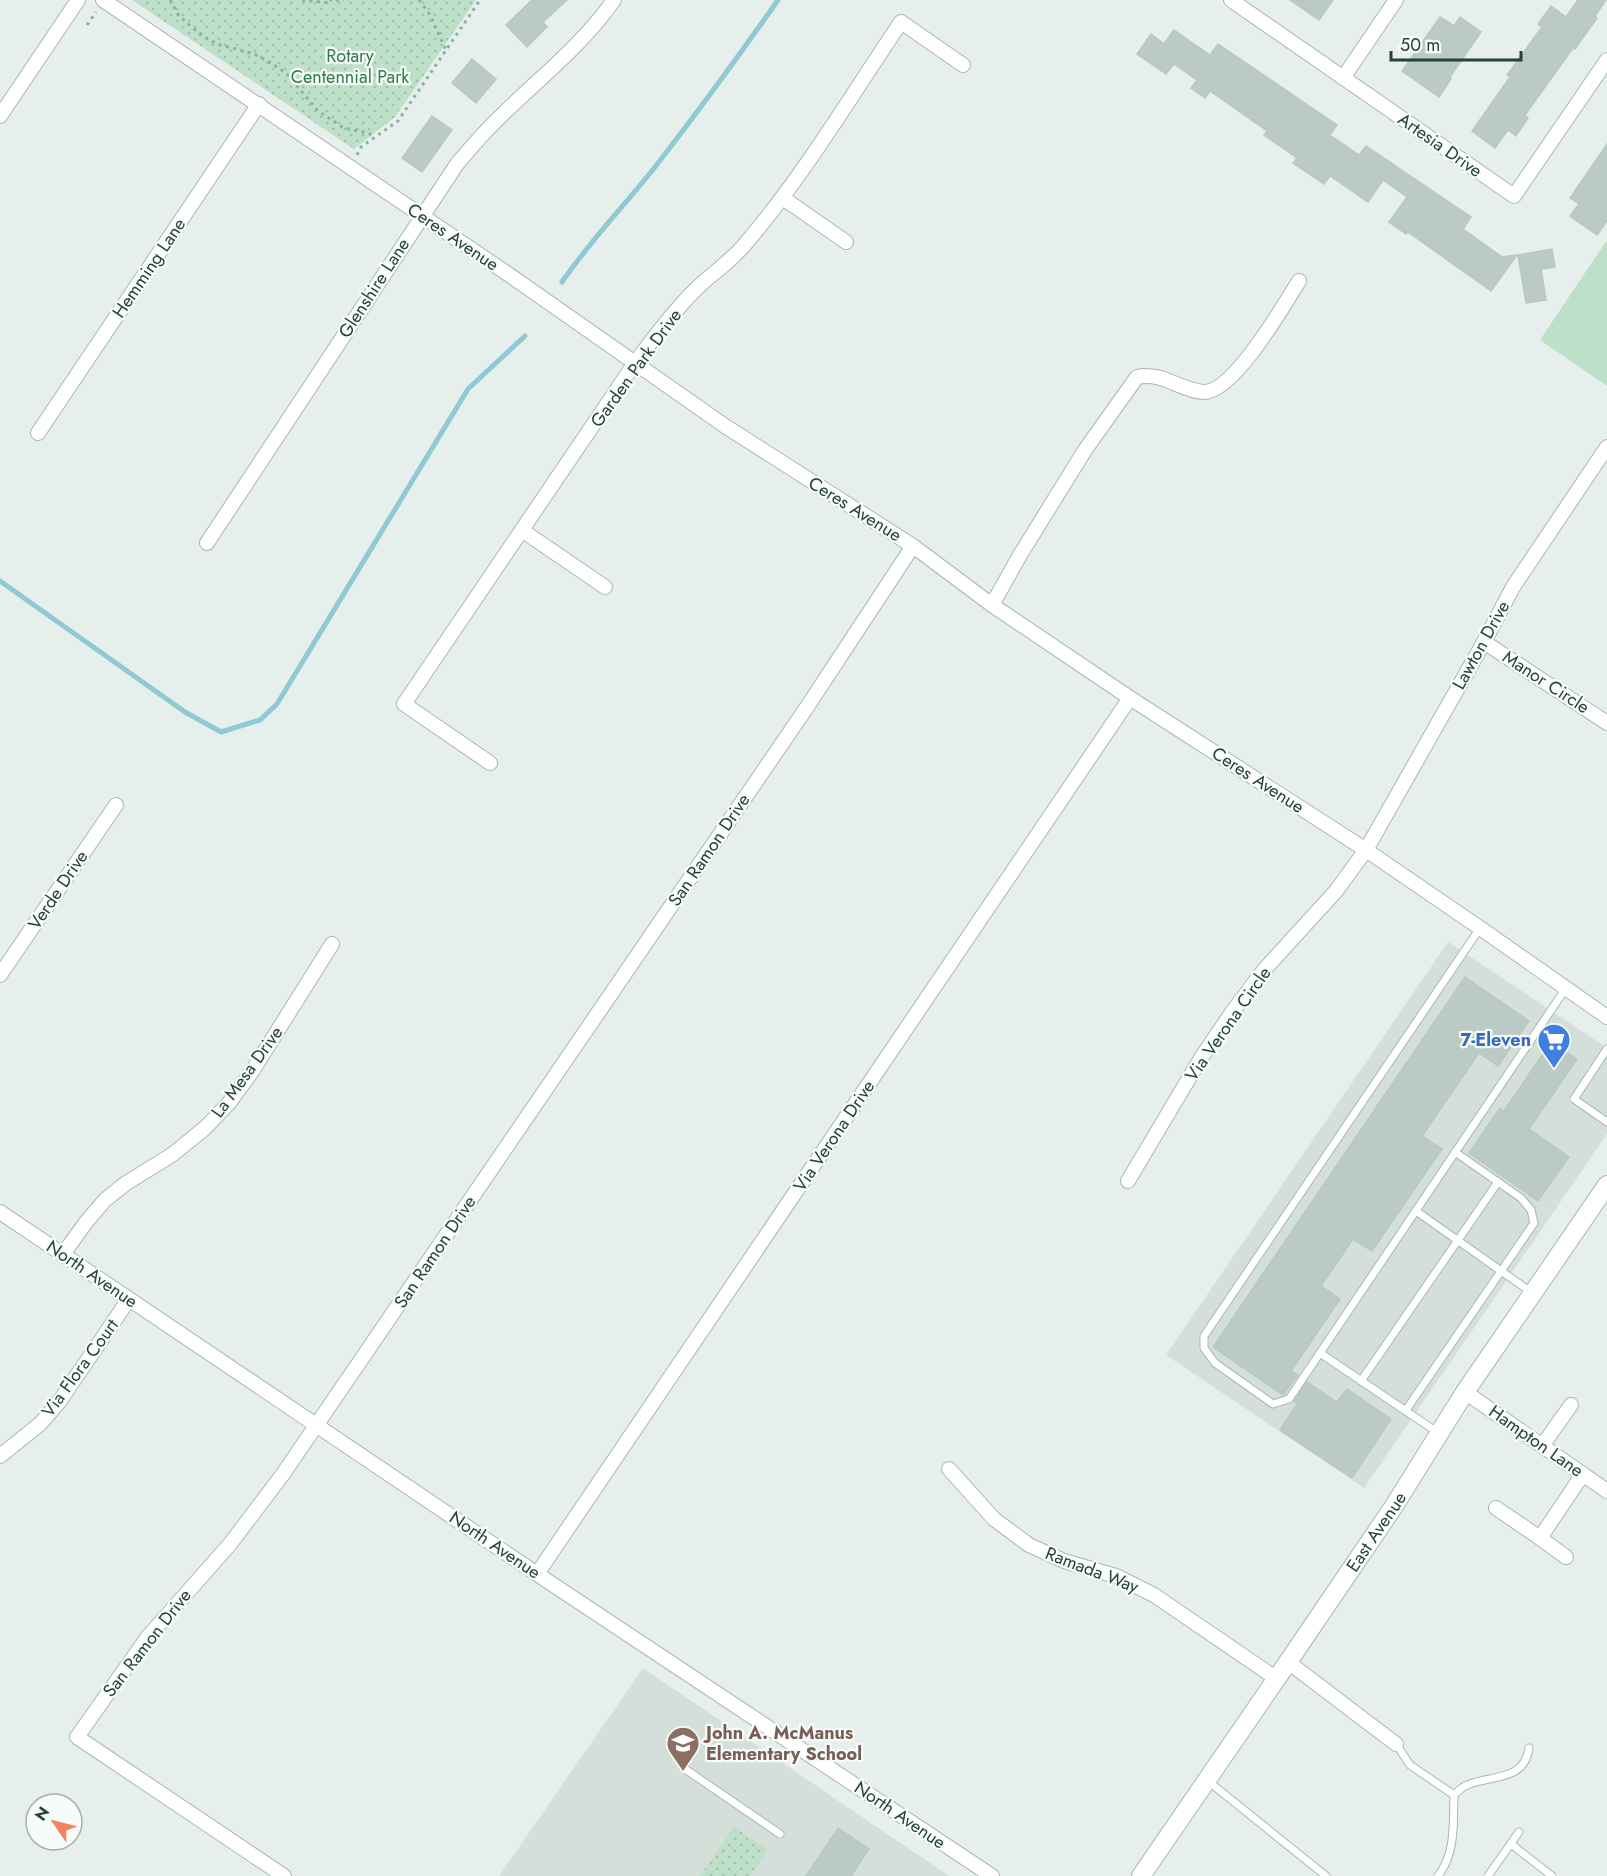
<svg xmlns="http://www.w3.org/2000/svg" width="1607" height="1876" font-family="Jost,sans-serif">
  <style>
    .built { fill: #d4dfda }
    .grass { fill: #bfe0c8 }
    .park { fill: url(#park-dots) }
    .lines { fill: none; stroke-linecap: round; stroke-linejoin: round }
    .stream { stroke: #8ec9d4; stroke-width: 5 }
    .building { fill: #bbcac4; stroke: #b8c9c2; stroke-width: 1.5 }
    .service-casing { stroke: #a8b8b2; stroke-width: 9 }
    .minor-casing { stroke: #a8b8b2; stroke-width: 16 }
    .secondary-casing { stroke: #a4bbb3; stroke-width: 20 }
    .path { stroke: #86b3a5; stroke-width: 3; stroke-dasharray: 3 4.5; stroke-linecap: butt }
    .service { stroke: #fff; stroke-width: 7 }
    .minor { stroke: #fff; stroke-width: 14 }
    .secondary { stroke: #fff; stroke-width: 18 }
    .labels { text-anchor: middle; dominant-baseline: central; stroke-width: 4.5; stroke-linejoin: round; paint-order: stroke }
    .park-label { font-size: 18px; fill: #2d7a4b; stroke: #f7fbf9 }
    .street-label { font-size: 18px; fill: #24423a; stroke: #f7fbf9 }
    .shop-label { font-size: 18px; font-weight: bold; fill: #366cbe; stroke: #f7fbf9; text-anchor: end }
    .education-label { font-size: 18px; font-weight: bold; fill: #785e54; stroke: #f7fbf9; text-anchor: start }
  </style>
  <defs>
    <pattern id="park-dots" width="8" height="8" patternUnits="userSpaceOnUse" patternTransform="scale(1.5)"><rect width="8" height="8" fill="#bfe0c8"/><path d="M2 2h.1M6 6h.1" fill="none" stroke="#a4c1ad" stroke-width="1.8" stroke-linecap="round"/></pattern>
  </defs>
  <rect width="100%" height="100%" fill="#e6efeb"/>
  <g class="built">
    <path d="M1448 942 1607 1048V1134L1364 1488 1166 1355Z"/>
    <path d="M643 1668 949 1876H499Z"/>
  </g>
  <path class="grass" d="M1607 240V386L1540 340Z"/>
  <g class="park">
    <path d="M132 0H476L395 117 354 149Z"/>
    <path d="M734 1827 768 1850 750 1876H700Z"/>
  </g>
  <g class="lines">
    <g class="stream">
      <path d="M562 282C590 241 624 206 655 167 697 113 738 57 778 0"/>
      <path d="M0 581 185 712 221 732 260 720 277 704 468 389 525 336"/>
    </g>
  </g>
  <g class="building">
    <path d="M532 0H567L543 22 547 27 527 47 506 25Z"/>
    <path d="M1290 0H1333L1319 20Z"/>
    <path d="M1578 0H1606L1595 16 1597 18 1575 49 1573 48 1525 115 1528 118 1516 136 1508 130 1495 148 1472 131 1510 77 1507 75 1542 27 1538 24 1551 6 1566 17Z"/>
    <path d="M1440 17 1454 26 1460 17 1481 32 1450 77 1451 79 1439 97 1402 71Z"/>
    <path d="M1174 30 1210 55 1218 44 1337 125 1330 135 1359 155 1366 146 1471 217 1463 229 1502 257 1517 255 1491 291 1408 232 1406 234 1389 222 1407 197 1383 180 1368 202 1330 176 1324 184 1293 163 1297 158 1264 135 1267 131 1210 91 1205 98 1191 88 1197 80 1174 64 1166 74 1137 54 1151 34 1164 44Z"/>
    <path d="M472 59 496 79 476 103 452 83Z"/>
    <path d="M432 116 452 130 422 172 402 158Z"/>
    <path d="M1607 144V221L1597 235 1570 216 1579 204 1570 198Z"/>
    <path d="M1552 249 1555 267 1541 269 1546 300 1526 303 1518 255Z"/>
    <path d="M1465 977 1529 1021 1498 1066 1479 1053 1422 1136 1442 1149 1372 1251 1353 1239 1321 1286 1340 1299 1291 1371 1298 1375 1283 1395 1213 1347Z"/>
    <path d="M1551 1042 1577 1059 1529 1129 1569 1157 1538 1201 1469 1153 1500 1108 1504 1111Z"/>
    <path d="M1307 1382 1337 1402 1347 1389 1391 1419 1352 1478 1280 1430 1297 1404 1294 1402Z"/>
    <path d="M838 1828 869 1849 851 1876H806Z"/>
  </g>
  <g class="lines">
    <defs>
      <g id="service">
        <path d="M1480 928 1204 1336V1348L1215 1363 1273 1404 1289 1399 1566 988"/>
        <path d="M1607 1049 1574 1099 1607 1122"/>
        <path d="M1416 1211 1531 1292"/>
        <path d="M1320 1353 1437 1432"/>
        <path d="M1361 1381 1498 1182"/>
        <path d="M1406 1410 1534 1223 1531 1210 1521 1198 1455 1152"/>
        <path d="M1396 1744 1410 1765 1454 1795C1453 1823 1456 1853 1438 1876"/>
        <path d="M685 1769 780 1834"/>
        <path d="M1208 1781 1326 1876"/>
        <path d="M1454 1795C1457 1792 1461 1788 1465 1786 1490 1774 1524 1783 1529 1748"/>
        <path d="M1511 1844 1552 1876"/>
        <path d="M1488 1876 1519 1832"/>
      </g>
      <g id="minor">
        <path d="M103 0 508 274 725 426 913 546 992 605 1130 698 1366 850 1480 928 1607 1017"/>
        <path d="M1231 0 1514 196 1607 60"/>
        <path d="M1343 78 1396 0"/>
        <path d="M0 116 78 0"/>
        <path d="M783 198 846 242"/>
        <path d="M38 433 259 104"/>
        <path d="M523 531 605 587"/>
        <path d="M207 543 457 164C472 146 487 129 504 113 542 76 583 44 614 0"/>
        <path d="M992 605 1020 555 1085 450 1137 377C1162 371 1181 391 1204 392 1234 392 1284 305 1299 281"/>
        <path d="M1484 642 1607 723"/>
        <path d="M490 763 404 704 635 363C654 337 673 312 696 289 712 273 732 261 746 243 804 175 851 96 901 22L963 65"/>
        <path d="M0 975 116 805"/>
        <path d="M1128 1181 1201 1058 1233 1011 1264 970 1336 891 1366 850 1484 642 1513 587 1607 447"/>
        <path d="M0 1212 537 1574 992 1876"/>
        <path d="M63 1254 87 1221 105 1200 125 1184 173 1154 205 1128 229 1103 253 1070 332 944"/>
        <path d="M1465 1392 1607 1491"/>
        <path d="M1542 1446 1571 1405"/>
        <path d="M0 1456 40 1424 59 1402 129 1299"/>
        <path d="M949 1469 994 1519 1029 1545 1064 1561 1116 1576 1154 1595 1277 1679"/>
        <path d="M1496 1508 1540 1538 1583 1474"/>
        <path d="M1540 1538 1566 1557"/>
        <path d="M537 1574 1130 698"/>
        <path d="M1288 1662 1396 1744"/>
        <path d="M284 1876 77 1737 147 1638 230 1544 283 1474 807 707 913 546"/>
      </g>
      <g id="secondary">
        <path id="s1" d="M1141 1876 1288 1662 1394 1506 1465 1392 1607 1185"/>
      </g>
    </defs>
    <use href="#service" class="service-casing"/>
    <use href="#minor" class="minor-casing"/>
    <use href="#secondary" class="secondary-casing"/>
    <g class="path">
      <path d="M170 0 179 16 201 35 217 44 254 54 271 63 287 74 318 111 344 128 368 133 375 137"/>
      <path d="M302 0 330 3 331 0"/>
      <path d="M336 0H344"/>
      <path d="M419 0 430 15 446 50"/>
      <path d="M87 25 96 12"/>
      <path d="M357 155 361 147 398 121 480 0"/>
    </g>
    <use href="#service" class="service"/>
    <use href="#minor" class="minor"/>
    <use href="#secondary" class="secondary"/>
  </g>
  <defs>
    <symbol id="supermarket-pin" viewBox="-11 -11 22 30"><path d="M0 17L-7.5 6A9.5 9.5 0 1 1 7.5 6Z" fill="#3f7fe0" stroke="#f7fbf9"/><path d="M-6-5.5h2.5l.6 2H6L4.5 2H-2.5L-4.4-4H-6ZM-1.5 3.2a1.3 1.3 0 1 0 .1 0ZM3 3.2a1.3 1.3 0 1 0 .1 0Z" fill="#fff"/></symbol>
    <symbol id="school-pin" viewBox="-11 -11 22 30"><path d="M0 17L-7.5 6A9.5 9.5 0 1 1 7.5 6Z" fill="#8d6e63" stroke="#f7fbf9"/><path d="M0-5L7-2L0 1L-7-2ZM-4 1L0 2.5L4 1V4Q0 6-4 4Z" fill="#fff"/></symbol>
  </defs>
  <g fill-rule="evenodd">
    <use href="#supermarket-pin" x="1535" y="1021" width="38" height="52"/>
    <use href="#school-pin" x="664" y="1724" width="38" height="52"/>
  </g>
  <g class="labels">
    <g class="park-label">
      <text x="350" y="56">Rotary<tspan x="350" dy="21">Centennial Park</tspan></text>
    </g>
    <g class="street-label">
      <text transform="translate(1440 145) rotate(35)">Artesia Drive</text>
      <text transform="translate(453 237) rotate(34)">Ceres Avenue</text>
      <text transform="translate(149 268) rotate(-56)">Hemming Lane</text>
      <text transform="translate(374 288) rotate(-57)">Glenshire Lane</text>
      <text transform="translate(636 368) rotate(-54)">Garden Park Drive</text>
      <text transform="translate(855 509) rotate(32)">Ceres Avenue</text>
      <text transform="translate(1481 645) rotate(-61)">Lawton Drive</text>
      <text transform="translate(1546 682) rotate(33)">Manor Circle</text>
      <text transform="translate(1258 780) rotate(33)">Ceres Avenue</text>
      <text transform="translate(709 850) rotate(-56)">San Ramon Drive</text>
      <text transform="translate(58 890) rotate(-56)">Verde Drive</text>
      <text transform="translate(1228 1024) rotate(-55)">Via Verona Circle</text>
      <text transform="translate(247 1072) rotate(-54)">La Mesa Drive</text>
      <text transform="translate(834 1136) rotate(-56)">Via Verona Drive</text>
      <text transform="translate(435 1252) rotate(-56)">San Ramon Drive</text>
      <text transform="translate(92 1274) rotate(34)">North Avenue</text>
      <text transform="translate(80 1368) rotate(-54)">Via Flora Court</text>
      <text transform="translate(1536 1441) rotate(35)">Hampton Lane</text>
      <text stroke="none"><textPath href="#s1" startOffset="417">East Avenue</textPath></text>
      <text transform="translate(495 1545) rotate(34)">North Avenue</text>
      <text transform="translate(1092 1570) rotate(21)">Ramada Way</text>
      <text transform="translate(147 1643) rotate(-52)">San Ramon Drive</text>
      <text transform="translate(900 1815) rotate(34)">North Avenue</text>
    </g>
    <g class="shop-label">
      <text x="1531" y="1040">7-Eleven</text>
    </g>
    <g class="education-label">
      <text x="706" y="1733">John A. McManus<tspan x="706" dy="21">Elementary School</tspan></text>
    </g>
  </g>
  <g transform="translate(54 1822) rotate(305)"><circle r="28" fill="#f7fbf9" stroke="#a3b1ad" stroke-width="1.5"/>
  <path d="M0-4.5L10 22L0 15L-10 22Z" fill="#f4845f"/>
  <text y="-9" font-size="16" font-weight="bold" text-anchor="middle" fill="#24423a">N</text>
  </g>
  <path d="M1391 51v9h130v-9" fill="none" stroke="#24423a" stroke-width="3"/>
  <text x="1400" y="51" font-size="18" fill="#24423a" stroke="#f7fbf9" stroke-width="4.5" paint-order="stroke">50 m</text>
</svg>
